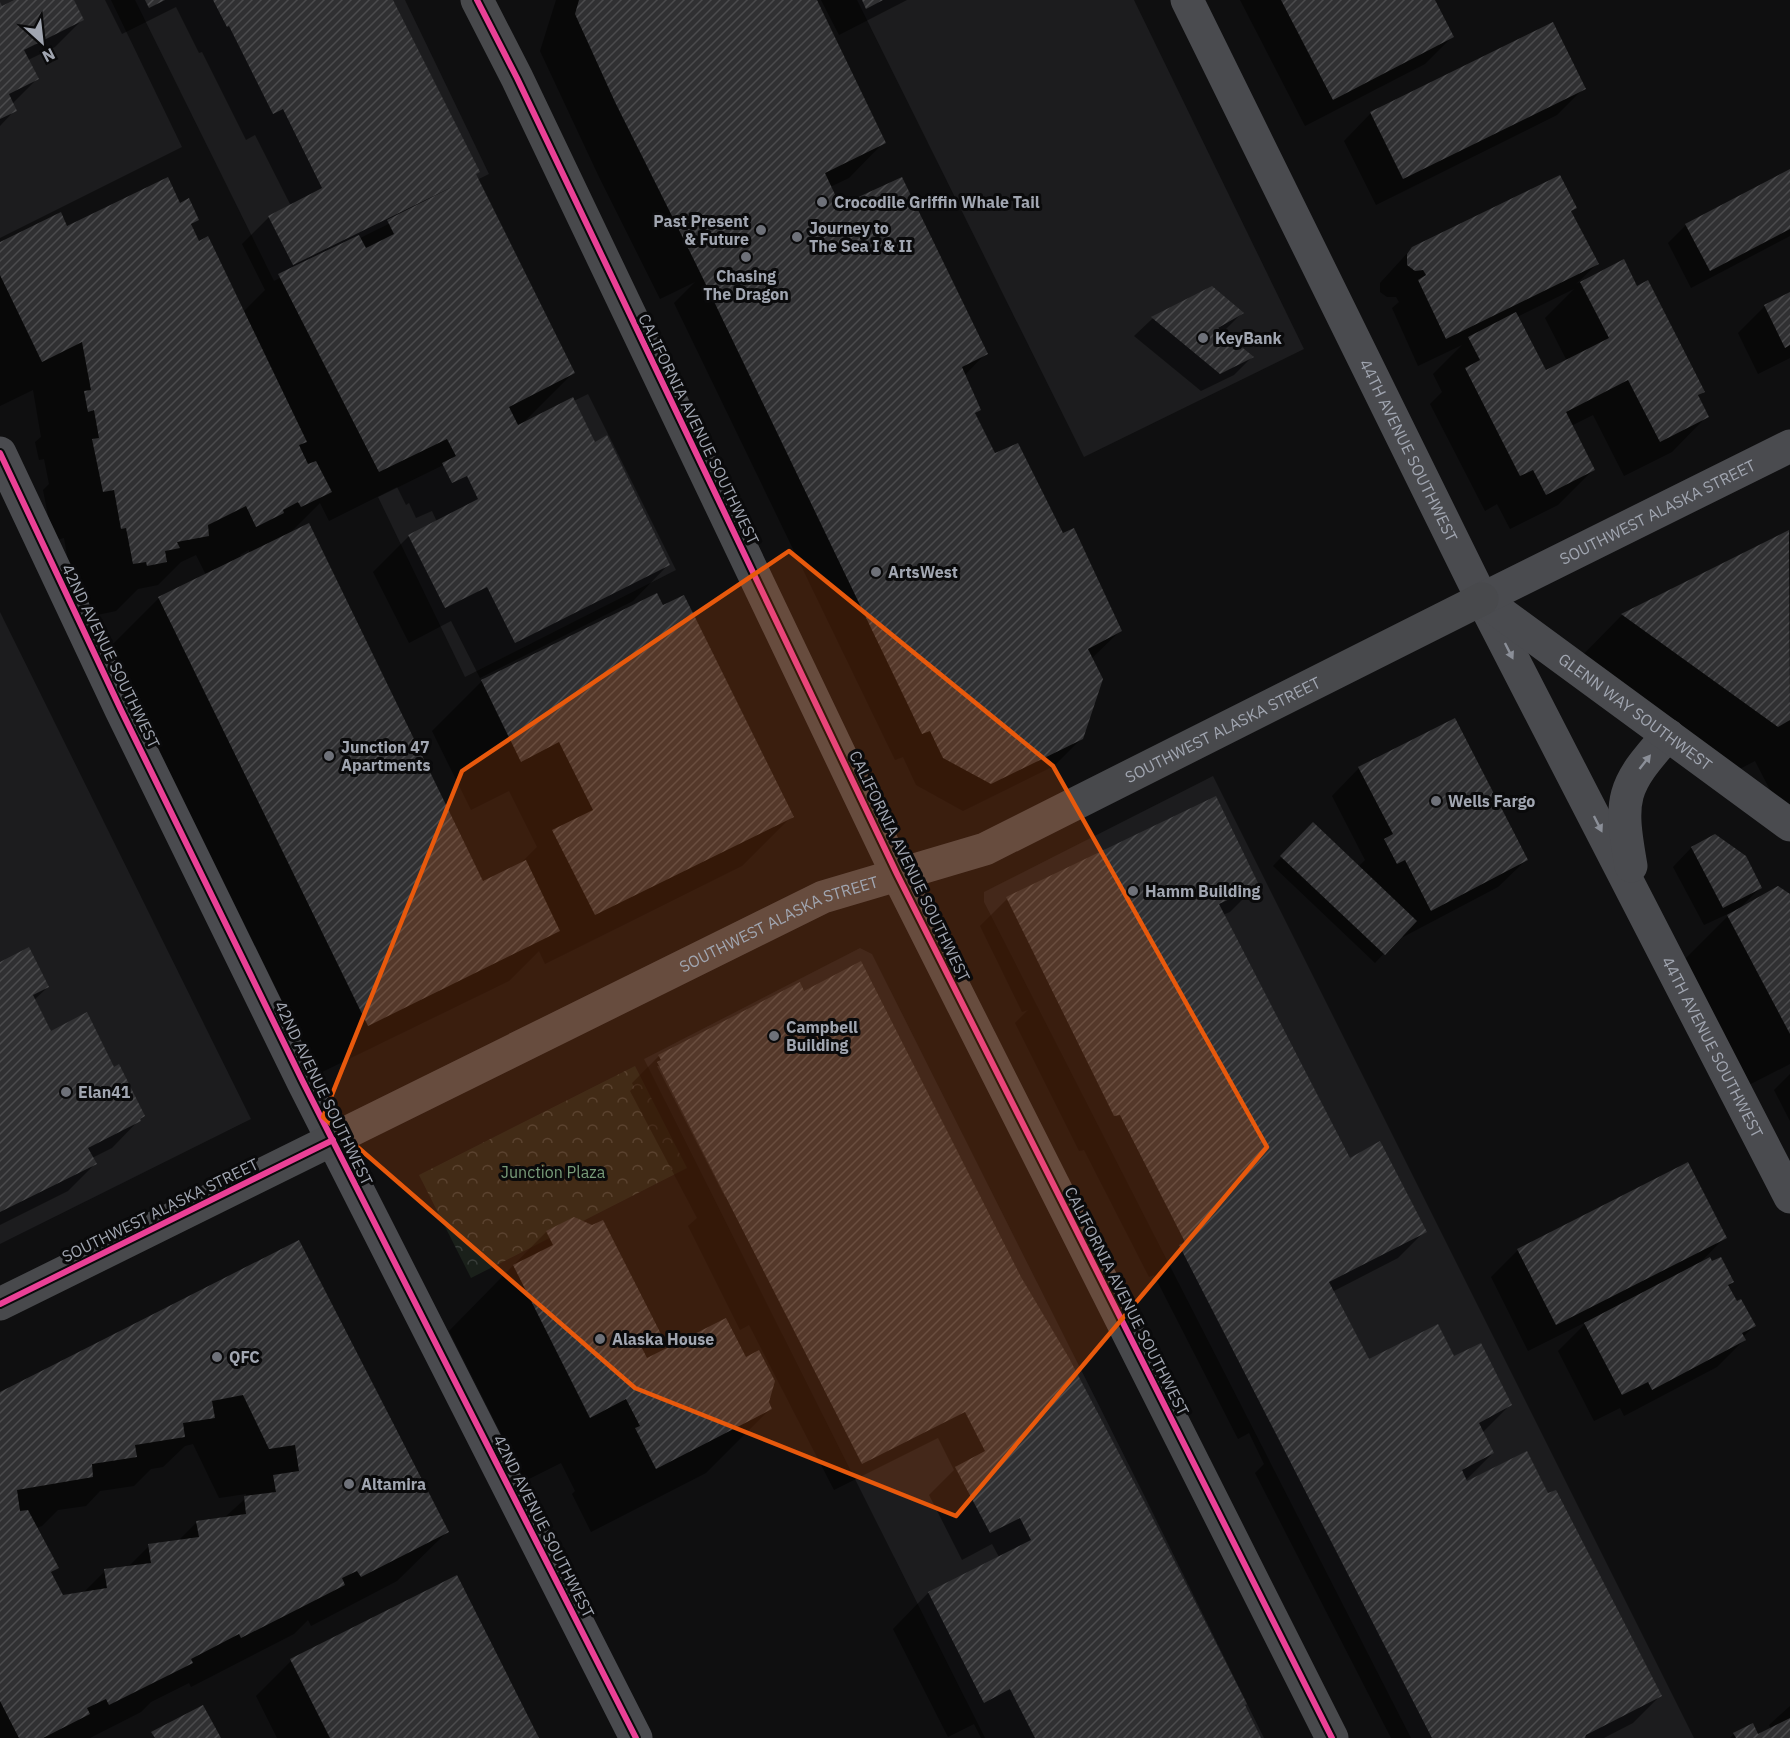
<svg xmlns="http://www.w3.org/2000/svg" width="1790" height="1738" font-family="'IBM Plex Sans',sans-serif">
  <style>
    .built { fill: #1c1c1e }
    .forest { fill: url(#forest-crowns) }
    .shadow { fill: #0007; fill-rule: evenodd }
    .building { fill: url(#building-hatch); fill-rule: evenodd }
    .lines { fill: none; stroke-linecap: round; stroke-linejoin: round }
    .minor { stroke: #4a4b4f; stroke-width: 33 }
    .tertiary { stroke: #4a4b4f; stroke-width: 33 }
    .secondary { stroke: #48494c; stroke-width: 33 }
    .cycleway-casing { stroke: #0a0a0b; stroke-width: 10 }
    .cycleway { stroke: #ea4096; stroke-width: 6 }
    .oneway { fill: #8b8f98 }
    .marked { fill: #e8590c; fill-opacity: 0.2; stroke: #e8590c; stroke-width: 4.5; stroke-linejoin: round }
    .poi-dot { fill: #6e7179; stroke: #0a0a0b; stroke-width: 2 }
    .labels { text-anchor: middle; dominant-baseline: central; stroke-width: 6; stroke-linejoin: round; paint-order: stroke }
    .poi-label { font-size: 16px; font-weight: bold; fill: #a1a6b1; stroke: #0a0a0b; text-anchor: start }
    .street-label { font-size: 16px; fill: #a1a6b1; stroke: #0a0a0b }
    .park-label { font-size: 16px; fill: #789c79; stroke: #0a0a0b }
  </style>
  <defs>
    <pattern id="forest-crowns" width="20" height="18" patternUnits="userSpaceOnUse" patternTransform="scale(1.5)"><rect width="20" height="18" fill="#1a201a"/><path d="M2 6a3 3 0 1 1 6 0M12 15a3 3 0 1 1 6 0" fill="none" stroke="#383d39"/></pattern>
    <pattern id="building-hatch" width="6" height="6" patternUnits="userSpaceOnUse" patternTransform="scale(1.5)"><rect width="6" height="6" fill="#303032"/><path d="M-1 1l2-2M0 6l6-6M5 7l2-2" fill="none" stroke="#4b4b4d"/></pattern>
  </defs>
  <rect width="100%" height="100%" fill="#0f0f10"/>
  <g class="built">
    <path d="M0 0H111L182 147 0 238Z"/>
    <path d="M135 0H405L489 174 274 281Z"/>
    <path d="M857 0H1134L1304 349 1084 457Z"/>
    <path d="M588 394 676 570 465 677 378 497Z"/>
    <path d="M0 612 251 1119 0 1244Z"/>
    <path d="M1213 776 1694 1738H1411L984 902V892Z"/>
    <path d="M860 948 872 954 1145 1497 1264 1738H985L644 1059Z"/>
  </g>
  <path class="forest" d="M635 1066 687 1168 471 1278 419 1175Z"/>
  <g class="shadow">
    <path d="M17 0H72L82 20 55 47 28 60 37 79 12 104 15 110 0 126V5L2 8Z"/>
    <path d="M105 0H392L475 175 573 373 522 424 594 444 668 565 633 601 480 678 451 621 409 643 373 572 409 536 437 522 432 511 416 518 409 503 406 505 397 487 329 521 320 503 288 535 483 883 518 866 537 847 509 791 471 810 432 731 482 681 656 595 792 816 742 866 545 964 539 951 509 981 318 1074 109 648 159 598 206 575 196 555 181 562 158 585 138 589 116 611 97 615V611L84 613 77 577 71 578 64 538 53 541 43 490 49 484 44 459 39 460 35 442 41 437 33 390 0 406V243L179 205 197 220 190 226 198 243 243 312 265 290 242 244 269 217 291 206 255 135 246 140 202 52 199 53 176 7 122 34ZM249 550V554L242 558 240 555Z"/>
    <path d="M556 0H815L884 142 849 178 830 187 839 205 986 353 964 376 979 410 974 415 994 455 1062 535 1120 631 1091 659 1082 738 1054 766 963 811 916 785 903 757 895 760 674 303 695 282 660 299 599 177 540 51Z"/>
    <path d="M821 0H907L839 35Z"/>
    <path d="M1240 0H1434L1453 36 1425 64 1305 126Z"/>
    <path d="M1584 88 1557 115 1376 205 1344 141 1371 113Z"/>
    <path d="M1790 171V236L1691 288 1668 243 1686 225Z"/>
    <path d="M1575 208 1570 212 1597 264 1576 284 1623 261 1636 288 1703 392 1697 397 1707 416 1672 452 1624 476 1593 415 1571 426 1593 470 1558 505 1510 529 1497 504 1485 511 1430 404 1442 392 1433 374 1462 345 1418 366 1392 308 1399 302 1396 297H1387L1380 292V283L1412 248ZM1574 289 1545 318 1567 361 1545 372 1517 317Z"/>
    <path d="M1211 288 1242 313 1222 333 1252 357 1234 375 1201 391 1134 336 1152 319Z"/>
    <path d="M1790 293V358L1758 374 1738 333 1765 306Z"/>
    <path d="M1788 532 1790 536V812L1783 815 1755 761 1728 775 1573 665 1622 615Z"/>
    <path d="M1359 768 1526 860 1498 887 1403 937 1402 934 1375 963 1273 866 1313 824 1358 867 1365 860 1332 796Z"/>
    <path d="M1715 835 1760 888 1740 908 1790 896V1064L1743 1088 1678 966 1732 912 1704 925 1673 867 1691 848Z"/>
    <path d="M1257 885 1230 912 1223 915 1349 1159 1425 1231 1398 1258 1332 1292 1362 1364 1452 1356 1511 1404 1483 1432 1493 1453 1465 1481 1660 1696 1633 1723 1604 1738H1391L1255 1473 1264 1464 1249 1433 1238 1439 1154 1275 1149 1277 1084 1150 1079 1151 1015 1023 1028 1010 1022 1012 980 926 1007 899Z"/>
    <path d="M0 963 48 987 34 1000 50 1033 113 1069 143 1116 112 1148 92 1158 95 1164 68 1191 0 1225Z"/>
    <path d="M803 993 976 1193 1260 1738H981L974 1724 948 1737 893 1629 928 1593 999 1557 992 1544 962 1560 929 1495 954 1470 938 1438 834 1490 749 1325 740 1330 688 1226 697 1218 630 1091 634 1087 632 1083 659 1056ZM657 1066H660L728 1196 725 1197Z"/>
    <path d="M1790 1074V1121L1774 1090Z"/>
    <path d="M574 1218 659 1334 642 1351 646 1360 770 1409 706 1473 591 1532 572 1494 575 1491 561 1463 525 1481 449 1331 546 1232Z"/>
    <path d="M1725 1237 1698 1265 1733 1282 1728 1287 1737 1303 1754 1326 1743 1337 1744 1340 1717 1367 1624 1416 1620 1408 1594 1421 1558 1351 1588 1321 1528 1351 1491 1277 1518 1250Z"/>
    <path d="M298 1242 447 1532 397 1581 311 1626 308 1620 294 1634 191 1687 189 1683 151 1702 141 1712 90 1738H0V1394ZM193 1444 219 1498 246 1494V1498L224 1518 197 1522 177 1542 149 1546 127 1568 105 1571 82 1594 62 1597 50 1574 57 1567 36 1528 42 1526 58 1510 86 1506 100 1491 134 1486 151 1469 163 1467 185 1446Z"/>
    <path d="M291 1661 537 1738H277L256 1696Z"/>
    <path d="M1790 1706V1738H1730L1734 1734 1758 1736 1771 1729 1769 1725Z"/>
  </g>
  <g class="building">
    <path d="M14 0H74L84 20 24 50 39 79 9 94 17 111 0 119V2L2 6Z"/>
    <path d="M145 0H165L149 8Z"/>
    <path d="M213 0H393L480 172 476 174 575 373 509 407 518 425 573 397 595 442 607 435 670 565 515 643 487 587 445 608 408 535 478 499 467 476 452 483 442 463 456 456 447 439 379 472 278 274 359 235 366 248 394 234 387 220 460 183 293 265 268 216 322 188 283 109 273 114 229 26 227 27Z"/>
    <path d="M579 0H817L886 143 825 173 838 201 841 205 902 177 988 354 962 367 981 410 975 413 995 453 1018 443 1063 533 1074 528 1122 631 1088 649 1103 679 1083 739 991 784 943 758 930 731 922 734 696 264 615 102 575 14Z"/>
    <path d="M862 0H883L866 9Z"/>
    <path d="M1281 0H1435L1454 37 1333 100Z"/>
    <path d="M1553 22 1586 89 1403 179 1370 112Z"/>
    <path d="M1790 169V229L1710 271 1685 224Z"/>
    <path d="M1560 175 1577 208 1571 211 1599 264 1446 339 1418 280 1426 275 1423 270 1415 271 1407 265V254L1412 247Z"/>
    <path d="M168 177 180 203 189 198 199 220 191 224 199 241 208 236 307 442 299 445 308 464 316 461 332 492 301 507 298 502 283 510 284 513 256 527 246 506 208 525 209 536 177 542 180 548 165 551 167 562 147 566 146 562 133 564 126 528 121 529 114 490 103 492 92 439 99 438 94 410 88 412 84 391 91 390 82 342 42 362 0 275V242L61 212 67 226Z"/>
    <path d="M1624 259 1637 286 1648 280 1705 392 1698 395 1709 417 1660 442 1628 380 1566 412 1595 470 1546 495 1533 470 1520 476 1465 368 1480 360 1468 337 1516 312 1546 370 1609 338 1580 282Z"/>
    <path d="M1212 286 1244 313 1218 328 1254 357 1220 374 1151 317Z"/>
    <path d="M1790 292V345L1785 348 1764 305Z"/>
    <path d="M309 523 483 881 526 860 560 931 368 1026 158 597Z"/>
    <path d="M1789 530 1790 720 1778 727 1621 614Z"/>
    <path d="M657 593 663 605 684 595 794 817 595 915 552 830 593 810 559 742 521 762 481 680Z"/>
    <path d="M1455 718 1528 860 1431 911 1405 860 1397 864 1384 839 1393 834 1358 767Z"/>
    <path d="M1216 796 1259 885 1219 904 1350 1158 1380 1141 1427 1232 1329 1282 1369 1359 1438 1324 1454 1356 1481 1343 1512 1405 1479 1423 1494 1453 1462 1470 1467 1481 1527 1451 1548 1493 1556 1490 1662 1696 1586 1735 1585 1738H1432L1179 1245 1185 1242 1120 1115 1114 1116 1006 897Z"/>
    <path d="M1313 822 1417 921 1385 955 1280 856Z"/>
    <path d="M1715 834 1746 856 1762 888 1723 908 1691 847Z"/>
    <path d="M1778 886 1790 894V1034L1727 915Z"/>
    <path d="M29 947 49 987 33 995 51 1031 87 1012 114 1067 119 1064 145 1116 140 1119 141 1121 88 1148 97 1164 0 1212V962Z"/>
    <path d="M861 961 1021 1277 1069 1358 1145 1503 1247 1704 1245 1705 1261 1738H1035L1010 1689 984 1703 928 1592 1031 1540 1020 1518 990 1533 955 1467 985 1451 965 1412 862 1464 657 1062 661 1060 658 1055 800 982 804 991Z"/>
    <path d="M1688 1162 1727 1238 1556 1325 1517 1249Z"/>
    <path d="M574 1217 592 1225 603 1220 661 1334 640 1344 647 1358 726 1318 746 1357 759 1350 775 1381 769 1402 772 1409 656 1469 635 1428 640 1426 626 1399 590 1418 513 1265 553 1245 546 1231Z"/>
    <path d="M299 1240 449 1532 361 1577 357 1571 342 1578 345 1585 241 1638 239 1634 191 1659 193 1663 109 1705 106 1699 87 1708 90 1714 43 1738H19L0 1701V1392ZM243 1395 269 1449 295 1445 299 1471 273 1475 276 1492 244 1496 246 1514 196 1521 199 1537 148 1544 151 1563 104 1569 107 1588 63 1595 51 1572 59 1568 28 1510 20 1511 17 1490 93 1477 92 1464 137 1457 135 1445 185 1437 183 1423 215 1418 212 1401Z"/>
    <path d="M1710 1257 1712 1261 1721 1257 1734 1282 1728 1285 1737 1301 1741 1299 1756 1326 1742 1333 1746 1340 1652 1390 1648 1382 1622 1395 1584 1323Z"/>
    <path d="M457 1575 539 1738H330L290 1659Z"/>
    <path d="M203 1705 221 1738H155L151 1732Z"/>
    <path d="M1790 1718V1738H1736L1733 1733 1753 1723 1758 1734Z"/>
  </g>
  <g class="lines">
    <g class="minor">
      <path d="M0 453 121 710 303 1082 636 1738"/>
      <path id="s1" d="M1482 599 1790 1197"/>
      <path d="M1631 866C1619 798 1621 787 1668 735"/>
    </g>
    <g class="tertiary">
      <path id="s2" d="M1187 0 1482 599 1790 825"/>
      <path id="s3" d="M1482 599 1790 446"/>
    </g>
    <g class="secondary">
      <path d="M477 0 517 78 897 874 1332 1738"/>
      <path id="s4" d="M0 1304 823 897 985 849 1482 599"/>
    </g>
    <defs>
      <g id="cycleway">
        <path d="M477 0 517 78 897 874 1332 1738"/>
        <path d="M0 453 121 710 303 1082 636 1738"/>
        <path d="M0 1304 333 1140"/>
      </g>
    </defs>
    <use href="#cycleway" class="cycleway-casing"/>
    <use href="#cycleway" class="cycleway"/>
  </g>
  <defs><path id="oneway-solid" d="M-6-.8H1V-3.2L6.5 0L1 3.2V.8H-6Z" transform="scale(1.5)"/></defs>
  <g class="oneway">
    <use href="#oneway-solid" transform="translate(1509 651) rotate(63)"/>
    <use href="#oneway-solid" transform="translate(1645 762) rotate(-52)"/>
    <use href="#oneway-solid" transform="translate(1598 824) rotate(63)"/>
  </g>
  <path class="marked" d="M789 551 1053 766 1267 1147 956 1516 635 1388 323 1117 462 771Z"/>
  <g class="poi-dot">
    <circle cx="822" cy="202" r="6"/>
    <circle cx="761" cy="230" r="6"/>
    <circle cx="797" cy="237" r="6"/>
    <circle cx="746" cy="257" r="6"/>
    <circle cx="1203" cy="338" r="6"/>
    <circle cx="876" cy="572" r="6"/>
    <circle cx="329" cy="756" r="6"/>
    <circle cx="1436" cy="801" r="6"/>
    <circle cx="1133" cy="891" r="6"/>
    <circle cx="774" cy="1036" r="6"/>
    <circle cx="66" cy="1092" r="6"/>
    <circle cx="600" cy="1339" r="6"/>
    <circle cx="217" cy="1357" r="6"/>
    <circle cx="349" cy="1484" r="6"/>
  </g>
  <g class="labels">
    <g class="poi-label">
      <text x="834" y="202">Crocodile Griffin Whale Tail</text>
      <text x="749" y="221" text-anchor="end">Past Present<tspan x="749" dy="18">&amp; Future</tspan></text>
      <text x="809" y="228">Journey to<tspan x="809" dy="18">The Sea I &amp; II</tspan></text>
      <text x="746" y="276" text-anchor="middle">Chasing<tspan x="746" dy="18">The Dragon</tspan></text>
      <text x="1215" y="338">KeyBank</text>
      <text x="888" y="572">ArtsWest</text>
      <text x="341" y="747">Junction 47<tspan x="341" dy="18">Apartments</tspan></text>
      <text x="1448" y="801">Wells Fargo</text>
      <text x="1145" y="891">Hamm Building</text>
      <text x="786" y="1027">Campbell<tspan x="786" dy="18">Building</tspan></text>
      <text x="78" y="1092">Elan41</text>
      <text x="612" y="1339">Alaska House</text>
      <text x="229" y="1357">QFC</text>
      <text x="361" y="1484">Altamira</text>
    </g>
    <g class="street-label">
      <text transform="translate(699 429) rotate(64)">CALIFORNIA AVENUE SOUTHWEST</text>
      <text stroke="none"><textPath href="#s2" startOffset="502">44TH AVENUE SOUTHWEST</textPath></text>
      <text stroke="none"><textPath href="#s3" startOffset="196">SOUTHWEST ALASKA STREET</textPath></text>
      <text transform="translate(111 656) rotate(64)">42ND AVENUE SOUTHWEST</text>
      <text stroke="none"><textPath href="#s2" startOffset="858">GLENN WAY SOUTHWEST</textPath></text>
      <text stroke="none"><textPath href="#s4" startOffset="1353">SOUTHWEST ALASKA STREET</textPath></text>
      <text transform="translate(910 866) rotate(64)">CALIFORNIA AVENUE SOUTHWEST</text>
      <text stroke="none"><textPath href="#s4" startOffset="867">SOUTHWEST ALASKA STREET</textPath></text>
      <text stroke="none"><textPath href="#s1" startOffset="504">44TH AVENUE SOUTHWEST</textPath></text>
      <text transform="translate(324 1093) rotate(64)">42ND AVENUE SOUTHWEST</text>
      <text transform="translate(160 1210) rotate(-26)">SOUTHWEST ALASKA STREET</text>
      <text transform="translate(1127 1301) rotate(63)">CALIFORNIA AVENUE SOUTHWEST</text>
      <text transform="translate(544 1526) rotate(63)">42ND AVENUE SOUTHWEST</text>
    </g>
    <g class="park-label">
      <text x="553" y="1172">Junction Plaza</text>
    </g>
  </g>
  <g transform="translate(42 42) rotate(153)" stroke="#0a0a0b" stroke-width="4.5" paint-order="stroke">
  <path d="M0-4.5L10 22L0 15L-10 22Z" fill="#a1a6b1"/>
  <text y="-9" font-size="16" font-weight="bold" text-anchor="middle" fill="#a1a6b1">N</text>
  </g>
</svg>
